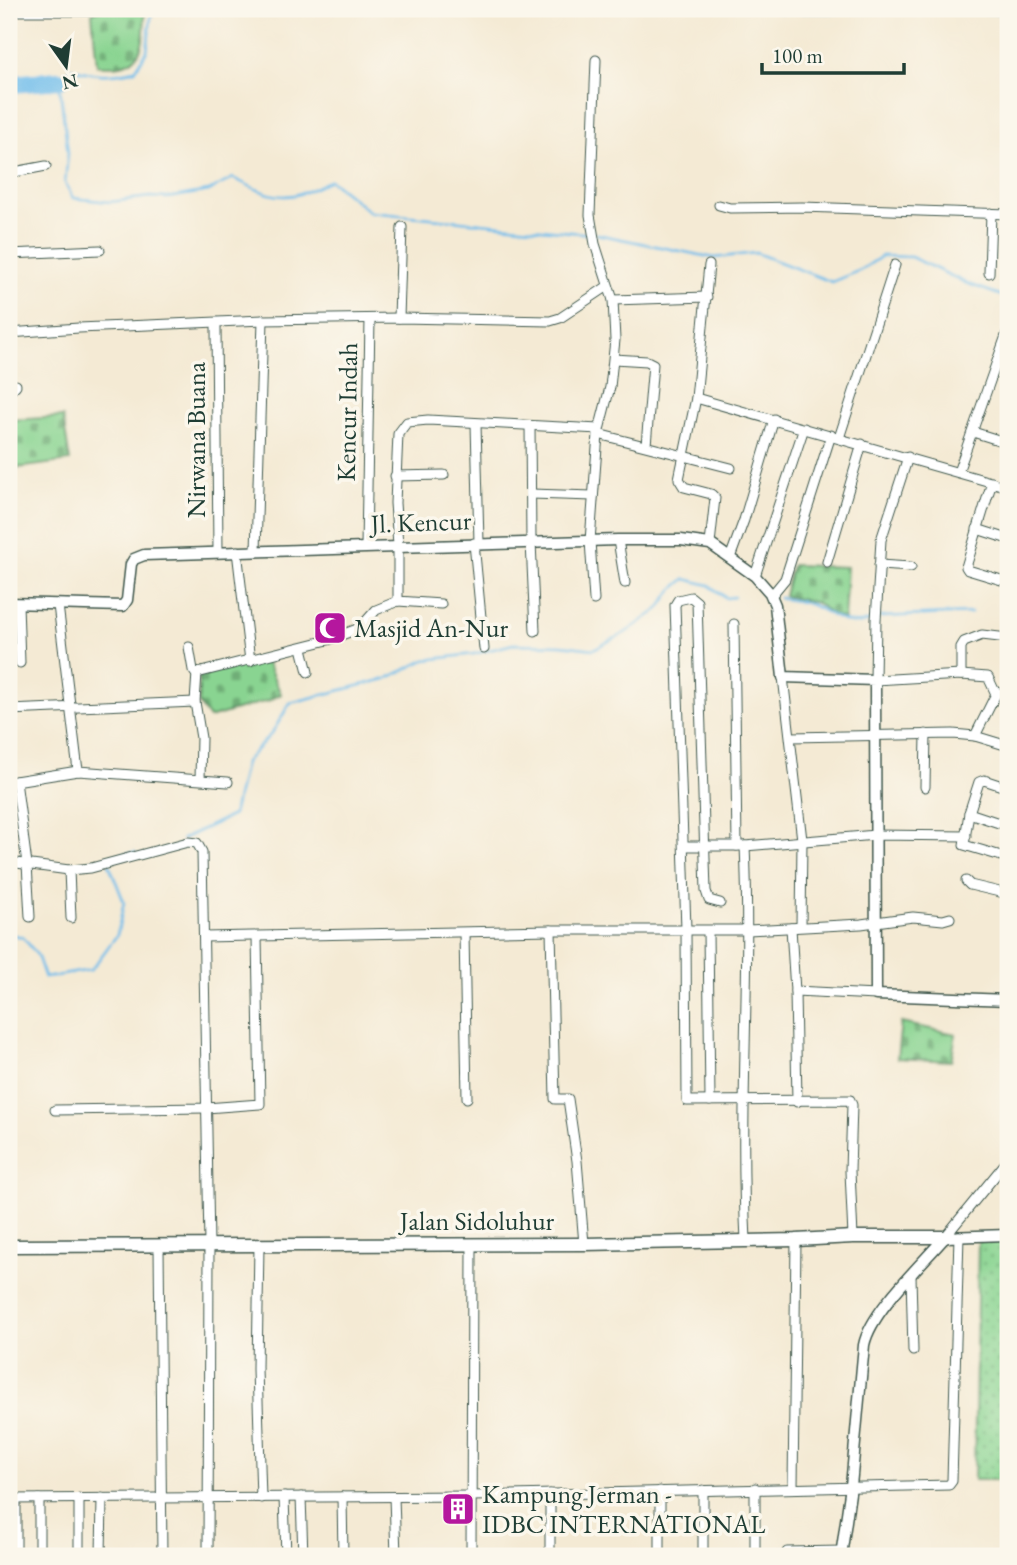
<svg xmlns="http://www.w3.org/2000/svg" width="1017" height="1565" font-family="'EB Garamond',serif">
  <style>
    .grass { fill: url(#grass-dots); stroke: #548862; stroke-width: 2 }
    .cemetery { fill: url(#cemetery-stones); stroke: #548862; stroke-width: 2 }
    .lines { fill: none; stroke-linecap: round; stroke-linejoin: round }
    .stream { stroke: #71bdeb; stroke-width: 2.5 }
    .river { stroke: #71bdeb; stroke-width: 18 }
    .minor-casing { stroke: #3f574c; stroke-width: 11 }
    .tertiary-casing { stroke: #3f574c; stroke-width: 13 }
    .secondary-casing { stroke: #3f574c; stroke-width: 15 }
    .minor { stroke: #fff; stroke-width: 9 }
    .tertiary { stroke: #fff; stroke-width: 10 }
    .secondary { stroke: #fff; stroke-width: 12 }
    .labels { text-anchor: middle; dominant-baseline: central; stroke-width: 7; stroke-linejoin: round; paint-order: stroke }
    .street-label { font-size: 26px; fill: #1f3d34; stroke: #fbf7ec }
    .poi-label { font-size: 26px; fill: #1f3d34; stroke: #fbf7ec; text-anchor: start }
  </style>
  <defs>
    <pattern id="grass-dots" width="8" height="8" patternUnits="userSpaceOnUse" patternTransform="scale(1.75)"><rect width="8" height="8" fill="#89d491"/><path d="M2 2h.1M6 6h.1" fill="none" stroke="#6fad77" stroke-width="1.8" stroke-linecap="round"/></pattern>
    <pattern id="cemetery-stones" width="16" height="16" patternUnits="userSpaceOnUse" patternTransform="scale(1.75)"><rect width="16" height="16" fill="#89d491"/><path d="M2 7V4a2 2 0 0 1 4 0v3zM10 15v-3a2 2 0 0 1 4 0v3z" fill="#6fad77"/></pattern>
  </defs>
  <rect width="100%" height="100%" fill="#fbf7ec"/>
  <filter id="ink" filterUnits="userSpaceOnUse"><feTurbulence type="fractalNoise" baseFrequency=".0143" numOctaves="2"/><feDisplacementMap in="SourceGraphic" scale="14" xChannelSelector="R" yChannelSelector="G"/><feConvolveMatrix kernelMatrix="1 2 1 2 8 2 1 2 1" color-interpolation-filters="sRGB"/></filter>
  <filter id="wash" filterUnits="userSpaceOnUse"><feTurbulence type="fractalNoise" baseFrequency=".00686" numOctaves="4" result="noise"/><feDisplacementMap in="SourceGraphic" scale="28" xChannelSelector="R" yChannelSelector="G"/><feGaussianBlur stdDeviation="1.57" result="paint"/><feColorMatrix in="noise" values="0 0 0 0 0 0 0 0 0 0 0 0 0 0 0 0 0 1.4 0 .05"/><feComposite in="paint" operator="in"/></filter>
  <g filter="url(#wash)">
    <rect width="100%" height="100%" fill="#f4ead4"/>
    <path class="grass" d="M978 1240H1008V1480H974Z"/>
    <g class="cemetery">
      <path d="M102 9H145C144 47 144 71 97 65L92 13Z"/>
      <path d="M63 417 70 461 9 469V420Z"/>
      <path d="M792 565 847 567 844 619 832 615 817 603 784 596Z"/>
      <path d="M266 661 281 694 270 700 209 718 199 704V674Z"/>
      <path d="M901 1023 956 1034 951 1061 897 1058Z"/>
    </g>
    <g class="lines">
      <g class="stream">
        <path d="M152 9 147 51 135 70C109 76 96 76 71 68L59 80 68 153 65 183 73 198 110 202 150 197 167 198 209 191 233 178C275 199 287 204 330 180L370 212 591 234"/>
        <path d="M771 9 780 12 1008 13"/>
        <path d="M597 234 714 258 756 253 832 282 861 270 882 256 911 257 966 283 1008 298"/>
        <path d="M779 598C790 600 802 601 812 605 832 614 850 632 873 619"/>
        <path d="M880 617 971 613"/>
        <path d="M182 839 233 815 245 762 272 733 290 703 386 679 425 660 474 654 513 644 561 645 594 649 625 633 659 609 672 590 685 579 709 585 726 598 734 597"/>
        <path d="M115 857 135 852"/>
        <path d="M9 934 23 937 37 955 45 978 91 970 117 935 124 902 109 864"/>
      </g>
      <path class="river" d="M9 87 11 84 59 80"/>
    </g>
  </g>
  <g filter="url(#ink)">
    <g class="lines">
      <defs>
        <g id="minor">
          <path d="M9 11H92L100 9"/>
          <path d="M9 173 46 166"/>
          <path d="M719 205 730 208 802 207 1008 214"/>
          <path d="M9 254 100 250"/>
          <path d="M709 265 696 398 679 479 684 487 711 494 715 498 710 544"/>
          <path d="M989 273 991 213"/>
          <path d="M613 300 707 297"/>
          <path d="M399 318 402 227"/>
          <path d="M216 327 218 552"/>
          <path d="M9 333 79 328 263 320 399 318 550 321 560 318 608 286"/>
          <path d="M614 359 647 361 653 364 646 445"/>
          <path d="M9 392 16 385"/>
          <path d="M696 398 1008 487"/>
          <path d="M476 424 479 543"/>
          <path d="M530 426 531 542 535 631"/>
          <path d="M973 432 1008 443"/>
          <path d="M598 434 731 468"/>
          <path d="M839 438 895 265"/>
          <path d="M908 457 881 540 876 620 875 680 961 675 988 677 996 694 975 736"/>
          <path d="M958 472 1008 330"/>
          <path d="M395 476 444 475"/>
          <path d="M992 482 966 567 968 570 1008 582"/>
          <path d="M531 494 593 496"/>
          <path d="M977 529 1008 539"/>
          <path d="M618 540 625 583"/>
          <path d="M474 543 484 649"/>
          <path d="M366 547 370 319"/>
          <path d="M237 551 250 661"/>
          <path d="M256 551 263 320"/>
          <path d="M730 558 744 520 774 419"/>
          <path d="M827 562 862 444"/>
          <path d="M879 565 911 567"/>
          <path d="M755 576 804 428"/>
          <path d="M771 596 785 579 831 435"/>
          <path d="M594 600 590 541 598 434 610 387 615 340 613 300 595 244 590 215 596 60"/>
          <path d="M18 604 20 663"/>
          <path d="M441 604 398 601V545L395 503 398 434 407 422 428 420 599 429"/>
          <path d="M58 605 78 771"/>
          <path d="M734 624 737 846"/>
          <path d="M189 647 193 670 196 674"/>
          <path d="M302 648 308 672"/>
          <path d="M961 675V647L964 642 982 635 1008 638"/>
          <path d="M783 677 802 840 801 926"/>
          <path d="M996 692 1008 695"/>
          <path d="M195 702 201 738 200 779"/>
          <path d="M9 710 195 702 197 673 328 640 360 628 376 610 398 601"/>
          <path d="M791 737 953 734 975 736 1008 746"/>
          <path d="M16 781 27 864 30 917"/>
          <path d="M9 782 78 771 228 782"/>
          <path d="M925 787 926 734"/>
          <path d="M1008 788 984 780 979 782 969 813 964 845 1008 858"/>
          <path d="M969 813 1008 826"/>
          <path d="M684 846H745L876 835 966 836"/>
          <path d="M745 846C751 977 739 1109 746 1240"/>
          <path d="M9 862 69 870 91 868 188 842 197 843 202 852 209 1245 208 1556"/>
          <path d="M69 870 71 918"/>
          <path d="M966 881 970 885 1008 894"/>
          <path d="M720 903 709 900 706 891 697 602 691 597 678 600 675 605 686 929 687 1101 850 1100 852 1105 850 1171 853 1237"/>
          <path d="M791 928 795 991 797 1102"/>
          <path d="M551 930 555 1099H568L577 1161 584 1244"/>
          <path d="M708 931 710 1101"/>
          <path d="M464 933 467 1098"/>
          <path d="M204 937 551 930H748L861 924 913 917 943 920 950 918"/>
          <path d="M795 991 876 995"/>
          <path d="M55 1110 206 1108 260 1104 257 937"/>
          <path d="M945 1237 1008 1160"/>
          <path d="M259 1245 257 1369 261 1498"/>
          <path d="M159 1246 162 1556"/>
          <path d="M911 1276 913 1351"/>
          <path d="M793 1487 796 1240"/>
          <path d="M755 1488V1556"/>
          <path d="M284 1497 286 1556"/>
          <path d="M301 1497 303 1556"/>
          <path d="M342 1497 343 1556"/>
          <path d="M394 1497 396 1556"/>
          <path d="M79 1498V1556"/>
          <path d="M9 1499 472 1496 949 1485 952 1481 959 1236"/>
          <path d="M16 1499V1556"/>
          <path d="M787 1552 842 1551"/>
          <path d="M39 1556V1499"/>
          <path d="M101 1556 102 1498"/>
          <path d="M471 1556 472 1245"/>
          <path d="M550 1556V1494"/>
          <path d="M660 1556V1491"/>
          <path d="M703 1556V1490"/>
        </g>
        <g id="tertiary">
          <path d="M9 603 123 606 127 600 131 564 134 559 144 555 618 540H681L710 544 755 576 770 593 775 605 783 677 875 680 876 995 1008 1000"/>
          <path d="M841 1556 851 1486 864 1345C871 1311 922 1264 945 1237L1008 1235"/>
        </g>
        <path id="secondary" d="M9 1246 584 1244 796 1240 853 1237H945"/>
      </defs>
      <use href="#minor" class="minor-casing"/>
      <use href="#tertiary" class="tertiary-casing"/>
      <use href="#secondary" class="secondary-casing"/>
      <use href="#minor" class="minor"/>
      <use href="#tertiary" class="tertiary"/>
      <use href="#secondary" class="secondary"/>
    </g>
  </g>
  <defs>
    <symbol id="mosque-square" viewBox="-11 -11 22 22"><rect x="-9" y="-9" width="18" height="18" rx="4" fill="#b5179e" stroke="#fbf7ec"/><path d="M3.5-4.9A6 6 0 1 0 3.5 4.9A5 5 0 1 1 3.5-4.9Z" fill="#fff"/></symbol>
    <symbol id="building-square" viewBox="-11 -11 22 22"><rect x="-9" y="-9" width="18" height="18" rx="4" fill="#b5179e" stroke="#fbf7ec"/><path d="M-4-6H4V6H1V3H-1V6H-4ZM-2.5-4.3h1.7v1.8h-1.7ZM.8-4.3h1.7v1.8H.8ZM-2.5-1h1.7V.8h-1.7ZM.8-1h1.7V.8H.8Z" fill="#fff"/></symbol>
  </defs>
  <g fill-rule="evenodd">
    <use href="#mosque-square" x="311" y="609" width="38" height="38"/>
    <use href="#building-square" x="439" y="1490" width="38" height="38"/>
  </g>
  <g class="labels">
    <g class="street-label">
      <text transform="translate(347 412) rotate(-89)">Kencur Indah</text>
      <text transform="translate(196 440) rotate(-90)">Nirwana Buana</text>
      <text transform="translate(421 522) rotate(-2)">Jl. Kencur</text>
      <text x="477" y="1221">Jalan Sidoluhur</text>
    </g>
    <g class="poi-label">
      <text x="354" y="628">Masjid An-Nur</text>
      <text x="482" y="1494">Kampung Jerman -<tspan x="482" dy="30">IDBC INTERNATIONAL</tspan></text>
    </g>
  </g>
  <rect width="1017" height="1565" fill="none" stroke="#fbf7ec" stroke-width="35"/>
  <g transform="translate(66 66) rotate(166)" stroke="#fbf7ec" stroke-width="5" paint-order="stroke">
  <path d="M0-5L12 26L0 18L-12 26Z" fill="#1f3d34"/>
  <text y="-10" font-size="19" font-weight="bold" text-anchor="middle" fill="#1f3d34">N</text>
  </g>
  <path d="M762 63v10h142v-10" fill="none" stroke="#1f3d34" stroke-width="3.5"/>
  <text x="772" y="63" font-size="21" fill="#1f3d34" stroke="#fbf7ec" stroke-width="5" paint-order="stroke">100 m</text>
</svg>
